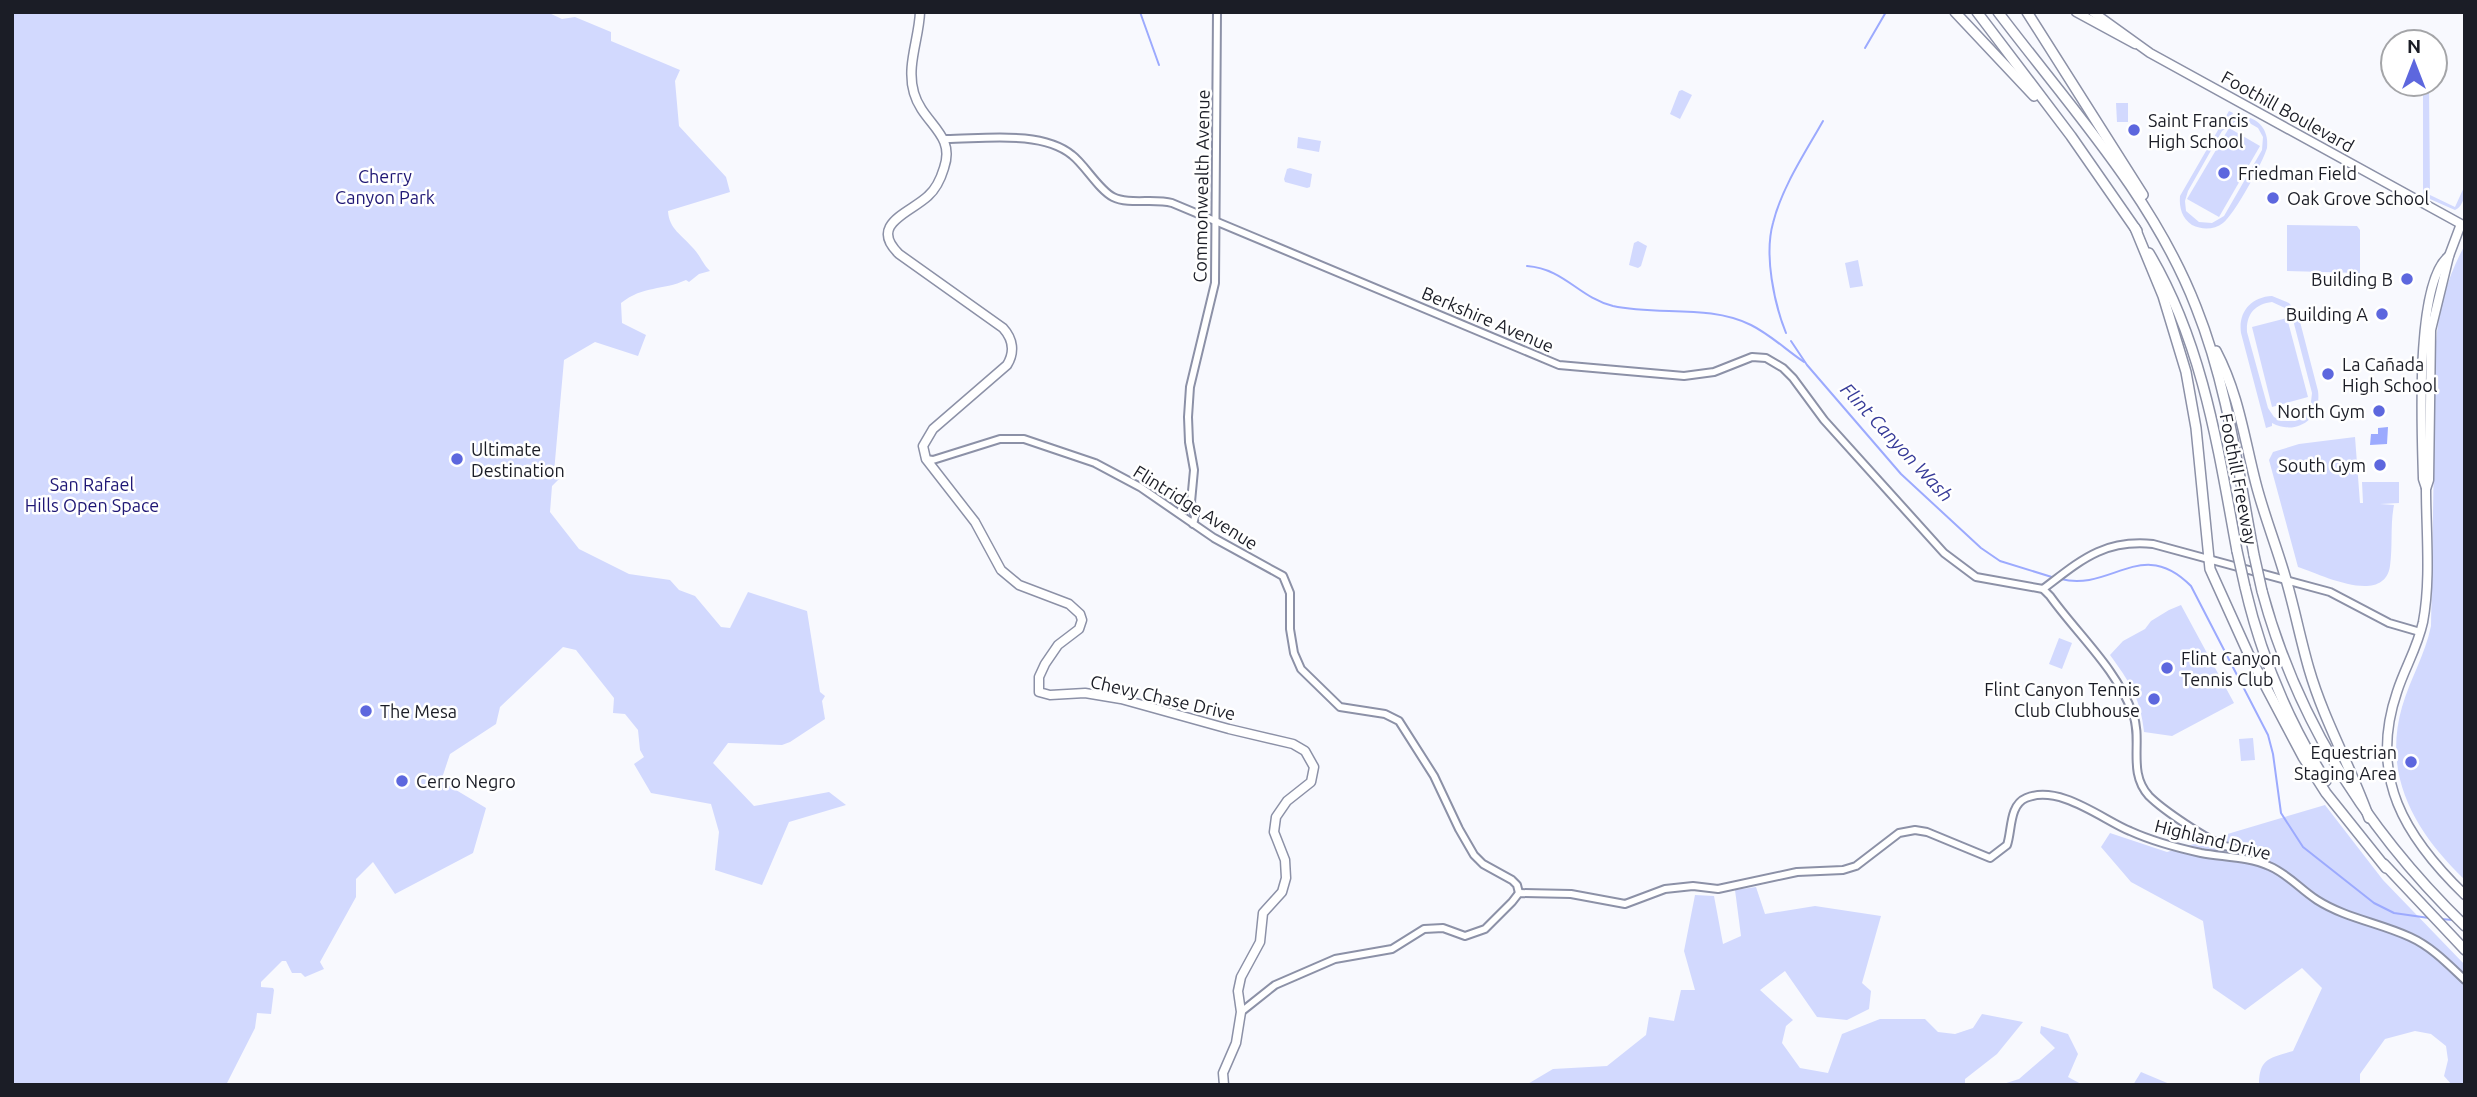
<svg xmlns="http://www.w3.org/2000/svg" width="2477" height="1097" font-family="Ubuntu,sans-serif">
  <style>
    .green { fill: #d2d9fe; fill-rule: evenodd }
    .water { fill: #9caafe }
    .lines { fill: none; stroke-linecap: round; stroke-linejoin: round }
    .stream { stroke: #9caafe; stroke-width: 2 }
    .minor-casing { stroke: #8c91a7; stroke-width: 10 }
    .major-casing { stroke: #8c91a7; stroke-width: 11 }
    .highway-casing { stroke: #8c91a7; stroke-width: 12 }
    .minor { stroke: #fff; stroke-width: 6 }
    .major { stroke: #fff; stroke-width: 8 }
    .highway { stroke: #fff; stroke-width: 9 }
    .highway-bridge-casing { stroke: #8c91a7; stroke-width: 12; stroke-linecap: butt }
    .highway-bridge { stroke: #fff; stroke-width: 9 }
    .poi-dot { fill: #5d67de; stroke: #fff; stroke-width: 2.5 }
    .labels { text-anchor: middle; dominant-baseline: central; stroke-width: 5; stroke-linejoin: round; paint-order: stroke }
    .street-label { font-size: 18px; fill: #1b1d26; stroke: #fff }
    .poi-label { font-size: 18px; fill: #1b1d26; stroke: #fff; text-anchor: start }
    .park-label { font-size: 18px; fill: #1f1775; stroke: #fff }
    .water-label { font-size: 19px; font-style: italic; fill: #363a98; stroke: #fff }
  </style>
  <rect width="100%" height="100%" fill="#f8f9fe"/>
  <g class="green">
    <path d="M12 12H547L562 19 575 17 611 32V41L680 70 675 81 679 126 726 177 730 192 668 211C669 229 682 235 693 248 700 255 702 263 710 271L699 274 689 282 686 280C662 291 644 285 621 303L622 323 646 335 638 356 595 342 564 360 554 472 561 477 552 486 550 512 579 549 629 574 670 580 679 590 695 596 721 627 730 628 748 592 807 611 820 692 825 696 822 701 825 719 790 742 782 745 728 743 713 763 754 806 829 792 846 805 789 822 762 885 715 870 719 832 711 804 651 793 634 764 644 757 640 750 638 730 625 714 613 713 614 698 576 650 563 647 500 707 496 724 450 754 441 781 486 808 473 853 395 894 373 862 356 879V897L320 962 324 969 305 977 301 973H292L286 961H282L261 982V987L273 988 274 990 271 1014 257 1013 255 1028 226 1085H12Z"/>
    <path d="M2423 84H2429L2430 195 2455 207 2465 185C2465 194 2464 206 2455 210L2423 196Z"/>
    <path d="M1682 90 1692 95 1680 119 1670 114 1679 91Z"/>
    <path d="M2116 103H2128V122H2117Z"/>
    <path d="M2229 111 2233 113 2231 118C2252 112 2270 126 2267 148 2263 162 2234 215 2223 223 2214 230 2202 230 2192 225 2182 218 2179 208 2180 196ZM2236 121H2246L2258 128 2263 137 2262 150 2224 216 2212 223 2199 222 2186 211 2185 201 2188 191 2222 131Z"/>
    <path d="M2229 128 2260 146 2219 217 2187 199Z"/>
    <path d="M1298 137 1321 141 1319 152 1297 148Z"/>
    <path d="M1290 168 1312 174 1310 187 1307 188 1285 182 1284 179 1287 169Z"/>
    <path d="M2287 225 2357 226 2360 230V273L2287 271Z"/>
    <path d="M1638 241 1647 246 1641 266 1638 268 1629 265 1634 243Z"/>
    <path d="M2465 245V880C2416 833 2382 777 2402 707 2410 679 2425 655 2431 626L2436 342C2439 308 2448 275 2465 245Z"/>
    <path d="M1858 260 1863 286 1850 288 1845 263Z"/>
    <path d="M2272 296 2289 303 2298 314 2318 391C2322 419 2296 436 2272 423V426L2266 428 2241 333C2238 312 2251 297 2272 296ZM2272 302 2285 308 2292 316 2312 393 2310 411 2295 421H2281L2274 417 2268 408 2247 332C2246 314 2255 304 2272 302Z"/>
    <path d="M2287 318 2308 397 2272 407 2252 327Z"/>
    <path d="M2355 437 2360 503H2363L2362 482H2399V503L2380 504 2394 505C2390 525 2393 546 2390 566 2384 606 2322 575 2298 567L2269 460 2273 452 2299 444Z"/>
    <path d="M2181 605 2234 703 2172 736 2144 732C2141 699 2129 681 2110 655L2123 641 2145 629 2151 621 2169 610Z"/>
    <path d="M2059 638 2072 643 2062 669 2049 664Z"/>
    <path d="M2253 738 2255 760 2241 761 2239 739Z"/>
    <path d="M2325 805 2383 880 2465 965V1085H2452L2444 1076 2448 1060 2446 1046 2431 1034 2415 1031 2385 1039 2360 1074V1085H2259C2259 1058 2270 1058 2293 1051L2322 988 2302 968 2245 1010 2213 988 2203 921 2131 882 2101 847 2110 833 2167 852Z"/>
    <path d="M1756 887 1765 914 1815 906 1881 916 1862 983 1871 991 1869 1009 1847 1020 1817 1017 1785 971 1760 990 1793 1020 1786 1026 1782 1043 1800 1068 1828 1073 1842 1034 1880 1019H1925L1938 1032 1955 1034 1973 1028 1982 1014 2023 1022 1997 1054 1965 1079V1085H1526L1553 1069 1607 1066 1646 1035 1649 1017 1674 1021 1681 990H1695L1684 951 1695 895 1714 896 1723 944 1741 936 1735 890Z"/>
    <path d="M2041 1026 2068 1034 2078 1054 2068 1077 2083 1085H2000L2019 1079 2055 1048 2040 1033Z"/>
    <path d="M2141 1072 2172 1085H2133Z"/>
  </g>
  <path class="water" d="M2388 427 2387 444 2370 445 2371 434H2378V428Z"/>
  <g class="lines">
    <g class="stream">
      <path d="M1140 12 1159 65"/>
      <path d="M1865 48 1886 12"/>
      <path d="M1527 266C1565 269 1578 297 1613 306 1658 316 1709 304 1751 325 1771 335 1786 350 1804 362"/>
      <path d="M1786 333C1774 303 1764 255 1773 223 1782 187 1805 153 1823 121"/>
      <path d="M1791 341 1807 365 1901 474 1981 548 2000 561 2055 578"/>
      <path d="M2061 579C2111 592 2142 536 2191 586L2268 735 2273 754 2281 813 2303 847 2374 903 2394 913 2429 918"/>
      <path d="M2441 919 2453 920"/>
    </g>
    <defs>
      <g id="minor">
        <path d="M946 139C983 139 1041 130 1072 155 1085 165 1099 190 1113 197 1129 205 1154 198 1172 203L1559 365 1684 376 1714 372 1752 357 1766 358 1783 368 1793 378 1824 420 1944 553 1976 577 2043 589 2050 596C2078 635 2116 668 2133 714 2143 741 2127 772 2149 796 2163 810 2206 839 2225 846 2239 850 2254 851 2265 860V864"/>
        <path d="M926 459 933 460 1000 439H1024L1095 463 1140 487 1214 538 1283 576 1290 593V629L1294 653 1301 669 1340 707 1385 714 1399 721 1434 776 1459 829 1474 855 1483 864 1512 880 1517 885 1519 893"/>
        <path d="M1193 524 1195 517 1191 502 1194 470 1189 442 1188 417 1190 387 1215 283 1217 12"/>
        <path d="M2043 589C2080 561 2103 539 2153 544L2330 592 2389 623 2420 632"/>
        <path d="M1241 1012 1275 985 1335 959 1392 949 1424 929 1443 928 1465 936 1485 929 1512 902 1519 893 1571 894 1625 904 1665 889 1693 886 1718 889 1797 872 1843 870 1856 866 1899 833 1915 830 1927 832 1990 858 2007 845C2012 831 2009 805 2026 798 2060 784 2103 820 2130 831 2152 841 2178 848 2201 853 2223 857 2249 857 2269 866 2288 874 2300 889 2317 900 2345 918 2380 923 2410 937 2432 947 2448 964 2465 980"/>
      </g>
      <g id="major">
        <path d="M920 12C919 39 906 66 914 93 923 124 956 134 944 168 941 178 936 189 928 196 910 213 868 224 899 254L1003 328C1013 339 1015 352 1007 365L933 429 923 446 926 459 975 522 1001 570 1019 585 1069 604 1080 614 1082 620 1079 629 1058 645 1045 664 1039 677V692L1050 695 1085 693 1121 699 1229 729 1293 744 1305 751 1314 767 1311 782 1287 801 1276 817 1274 832 1285 860 1286 878 1282 892 1263 913 1260 942 1241 977 1238 991 1241 1012 1236 1043 1223 1073 1224 1085"/>
        <path d="M2076 12 2135 44"/>
        <path d="M2093 12 2150 53 2461 224 2449 256 2431 330 2429 480 2426 489C2426 532 2431 579 2423 622 2417 649 2405 667 2397 692 2368 777 2405 837 2465 895"/>
        <path d="M2426 488 2423 479C2422 435 2414 282 2449 256"/>
      </g>
      <g id="highway">
        <path d="M1955 12 2034 96"/>
        <path d="M1977 12 2071 136 2137 231"/>
        <path d="M1998 12C2069 106 2153 196 2196 307 2228 387 2238 471 2254 555"/>
        <path d="M2027 12 2143 195"/>
        <path d="M2135 228 2163 296 2186 372 2196 428 2210 569 2248 653 2303 757 2326 793 2386 868"/>
        <path d="M2149 253C2203 344 2218 448 2237 551"/>
        <path d="M2216 351C2239 395 2244 438 2256 484 2264 515 2276 545 2285 576 2294 606 2300 638 2309 669 2324 721 2351 767 2369 818"/>
        <path d="M2245 587C2261 656 2288 721 2326 781"/>
        <path d="M2262 591C2297 721 2369 833 2465 926"/>
        <path d="M2384 864 2465 950"/>
      </g>
    </defs>
    <use href="#minor" class="minor-casing"/>
    <use href="#major" class="major-casing"/>
    <use href="#highway" class="highway-casing"/>
    <use href="#minor" class="minor"/>
    <use href="#major" class="major"/>
    <use href="#highway" class="highway"/>
    <defs>
      <g id="highway-bridge">
        <path d="M2237 551 2245 587"/>
        <path d="M2254 555 2262 591"/>
      </g>
    </defs>
    <use href="#highway-bridge" class="highway-bridge-casing"/>
    <use href="#highway-bridge" class="highway-bridge"/>
  </g>
  <g class="poi-dot">
    <circle cx="2134" cy="130" r="7"/>
    <circle cx="2224" cy="173" r="7"/>
    <circle cx="2273" cy="198" r="7"/>
    <circle cx="2407" cy="279" r="7"/>
    <circle cx="2382" cy="314" r="7"/>
    <circle cx="2328" cy="374" r="7"/>
    <circle cx="2379" cy="411" r="7"/>
    <circle cx="457" cy="459" r="7"/>
    <circle cx="2380" cy="465" r="7"/>
    <circle cx="2167" cy="668" r="7"/>
    <circle cx="2154" cy="699" r="7"/>
    <circle cx="366" cy="711" r="7"/>
    <circle cx="2411" cy="762" r="7"/>
    <circle cx="402" cy="781" r="7"/>
  </g>
  <g class="labels">
    <g class="street-label">
      <text transform="translate(2288 111) rotate(29)">Foothill Boulevard</text>
      <text transform="translate(1201 186) rotate(-89)">Commonwealth Avenue</text>
      <text transform="translate(1488 319) rotate(23)">Berkshire Avenue</text>
      <text transform="translate(2239 479) rotate(79)">Foothill Freeway</text>
      <text transform="translate(1196 507) rotate(32)">Flintridge Avenue</text>
      <text transform="translate(1163 697) rotate(13)">Chevy Chase Drive</text>
      <text transform="translate(2213 839) rotate(14)">Highland Drive</text>
    </g>
    <g class="poi-label">
      <text x="2148" y="120">Saint Francis<tspan x="2148" dy="21">High School</tspan></text>
      <text x="2238" y="173">Friedman Field</text>
      <text x="2287" y="198">Oak Grove School</text>
      <text x="2393" y="279" text-anchor="end">Building B</text>
      <text x="2368" y="314" text-anchor="end">Building A</text>
      <text x="2342" y="364">La Cañada<tspan x="2342" dy="21">High School</tspan></text>
      <text x="2365" y="411" text-anchor="end">North Gym</text>
      <text x="471" y="449">Ultimate<tspan x="471" dy="21">Destination</tspan></text>
      <text x="2366" y="465" text-anchor="end">South Gym</text>
      <text x="2181" y="658">Flint Canyon<tspan x="2181" dy="21">Tennis Club</tspan></text>
      <text x="2140" y="689" text-anchor="end">Flint Canyon Tennis<tspan x="2140" dy="21">Club Clubhouse</tspan></text>
      <text x="380" y="711">The Mesa</text>
      <text x="2397" y="752" text-anchor="end">Equestrian<tspan x="2397" dy="21">Staging Area</tspan></text>
      <text x="416" y="781">Cerro Negro</text>
    </g>
    <g class="park-label">
      <text x="385" y="176">Cherry<tspan x="385" dy="21">Canyon Park</tspan></text>
      <text x="92" y="484">San Rafael<tspan x="92" dy="21">Hills Open Space</tspan></text>
    </g>
    <g class="water-label">
      <text transform="translate(1897 442) rotate(47)">Flint Canyon Wash</text>
    </g>
  </g>
  <rect width="2477" height="1097" fill="none" stroke="#1b1d26" stroke-width="28"/>
  <g transform="translate(2414 63)"><circle r="33" fill="#ffffff" stroke="#a4a5a8" stroke-width="2"/>
  <path d="M0-5L12 26L0 18L-12 26Z" fill="#5d67de"/>
  <text y="-10" font-size="19" font-weight="bold" text-anchor="middle" fill="#1b1d26">N</text>
  </g>
</svg>
